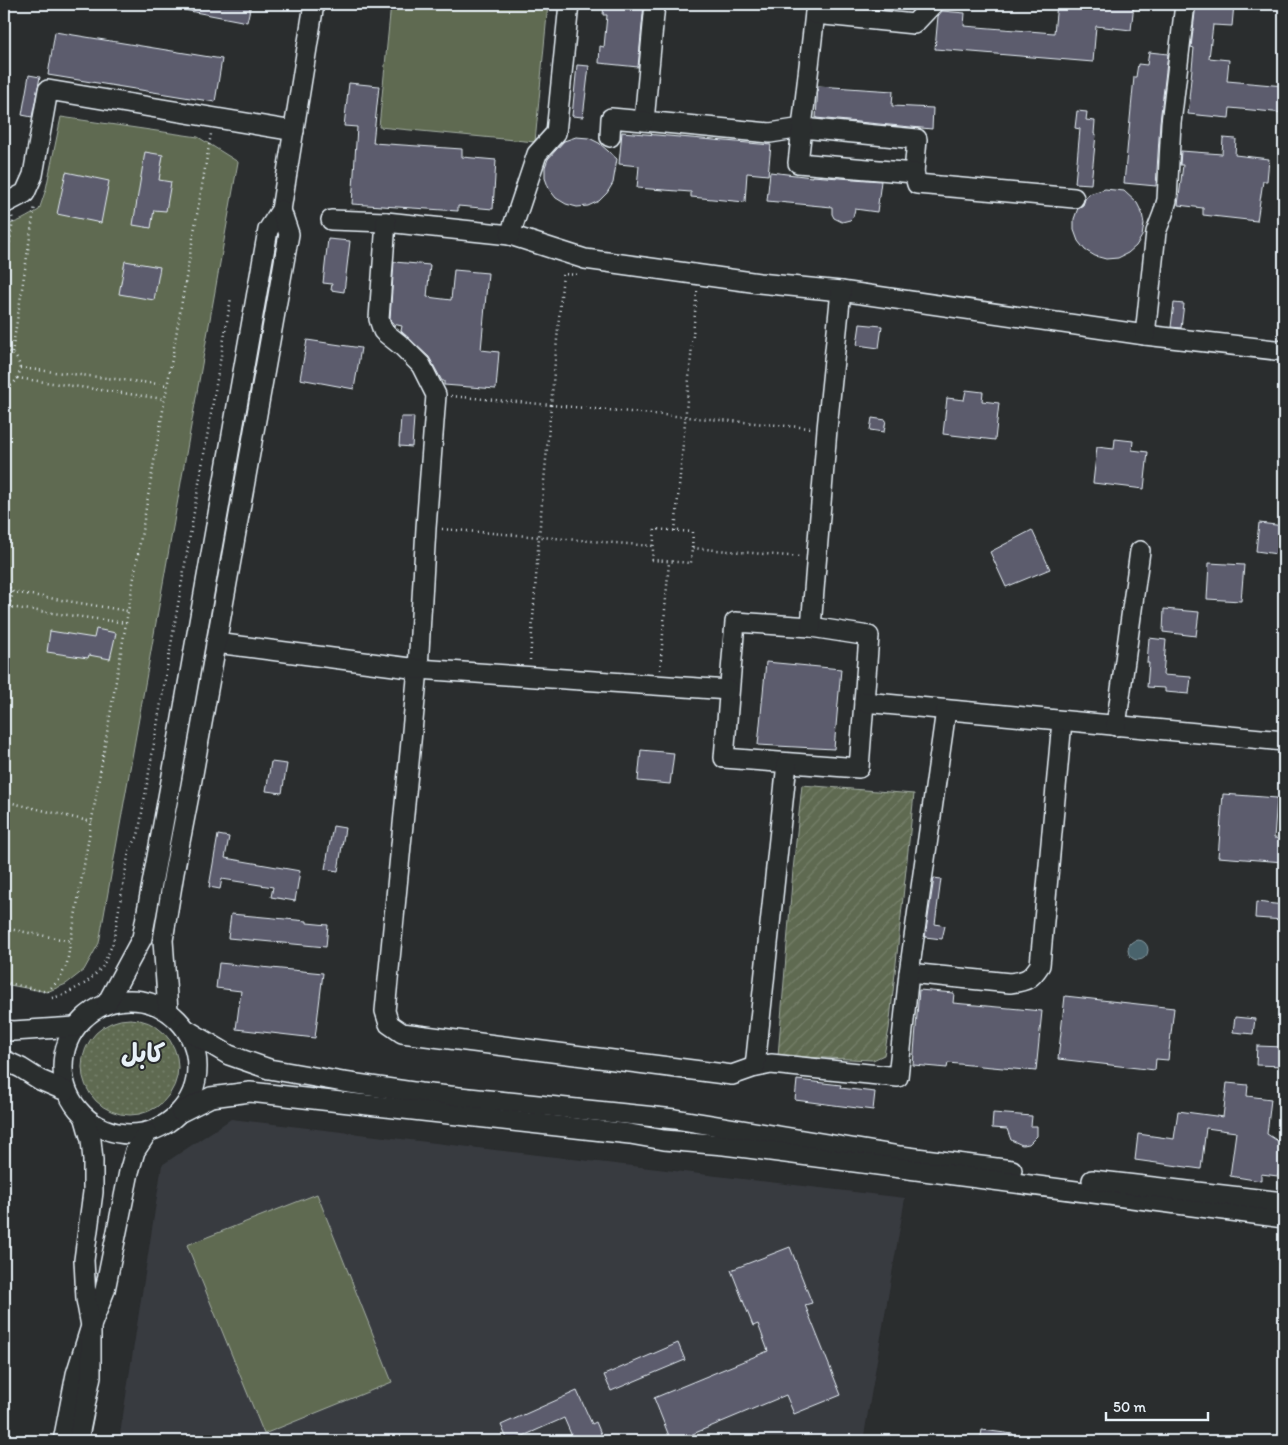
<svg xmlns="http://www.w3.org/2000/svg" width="1288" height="1445" font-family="Itim,'Playpen Sans Arabic',sans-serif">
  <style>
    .built { fill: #393b41 }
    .grass { fill: url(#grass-dots); stroke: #a4aea4 }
    .park { fill: #5f6a51; stroke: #a4aea4 }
    .garden { fill: url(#garden-furrows); stroke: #a4aea4 }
    .water { fill: #48646c; stroke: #889ca4 }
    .building { fill: #5c5b6d; stroke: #e8f1f8 }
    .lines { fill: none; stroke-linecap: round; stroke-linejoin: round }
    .minor-casing { stroke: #e8f1f8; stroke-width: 22 }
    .path { stroke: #e8f1f8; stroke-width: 2.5; stroke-dasharray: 1 4; stroke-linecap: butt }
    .minor { stroke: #2a2d2e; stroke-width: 19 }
    .labels { text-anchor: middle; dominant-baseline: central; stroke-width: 4; stroke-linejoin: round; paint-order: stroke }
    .town-label { font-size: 26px; font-weight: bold; fill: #e8f1f8; stroke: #2a2d2e }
  </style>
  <defs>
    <pattern id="grass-dots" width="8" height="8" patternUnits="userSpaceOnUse" patternTransform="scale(1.25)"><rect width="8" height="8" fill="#5f6a51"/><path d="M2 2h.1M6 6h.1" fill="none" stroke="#76806b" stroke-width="1.8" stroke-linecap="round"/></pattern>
    <pattern id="garden-furrows" width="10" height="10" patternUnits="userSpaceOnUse" patternTransform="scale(1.25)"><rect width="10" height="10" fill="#5f6a51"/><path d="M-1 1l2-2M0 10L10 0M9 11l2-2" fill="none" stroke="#76806b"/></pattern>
  </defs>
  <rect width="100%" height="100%" fill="#2a2d2e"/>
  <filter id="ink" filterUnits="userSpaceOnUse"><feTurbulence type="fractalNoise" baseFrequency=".02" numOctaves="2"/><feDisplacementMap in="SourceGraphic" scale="10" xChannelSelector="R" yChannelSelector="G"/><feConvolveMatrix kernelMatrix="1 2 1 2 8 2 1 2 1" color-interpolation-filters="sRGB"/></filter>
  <g filter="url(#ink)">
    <path class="built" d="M231 1119 905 1198 863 1441H119L162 1165Z"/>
    <circle class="grass" cx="130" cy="1067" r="48"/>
    <g class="park">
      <path d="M391 4H548L535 142 379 127Z"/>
      <path d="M61 117 198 137 238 162 99 943 84 970 66 984 47 992 4 984V225C17 224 28 216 39 210L46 189Z"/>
      <path d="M317 1194 392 1382 264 1434 187 1245Z"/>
    </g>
    <path class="garden" d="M802 785 914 794 889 1029 884 1055 873 1060 778 1056 793 870Z"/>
    <circle class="water" cx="1138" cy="950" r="10"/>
    <g class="building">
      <path d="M180 4H251L247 22 179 9Z"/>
      <path d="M604 4H644L638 67 599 63 600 46 604 47 607 15H603Z"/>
      <path d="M1057 4H1134L1131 30 1096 26 1093 62 935 49 938 16 942 11 965 13 964 26 1054 33Z"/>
      <path d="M1196 4H1234L1232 26 1213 25 1209 58 1229 60 1227 81 1284 86V113L1230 108 1229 118 1188 114 1190 99H1189L1194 48 1191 47Z"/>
      <path d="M55 32 222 59 215 102 48 75Z"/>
      <path d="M1149 52 1168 54 1160 122 1156 186 1124 183 1134 77H1136L1138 64 1147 65Z"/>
      <path d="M577 65 589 66 583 117 572 116Z"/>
      <path d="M29 75 40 77 32 117 22 115Z"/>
      <path d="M349 83 379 86 373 143 462 149V157L496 160 493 209 458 206V211L352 204 357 127 344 126Z"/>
      <path d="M818 86 893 91 892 106 933 108 932 129 816 118Z"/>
      <path d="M1077 111 1087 112 1086 120 1095 121 1094 134H1096L1091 184 1075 183 1080 129 1075 128Z"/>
      <path d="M622 132 771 145 768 175 747 173 745 202 691 197V192L637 188 639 166 619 164Z"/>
      <path d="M576 137 589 138 599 143 617 159 613 183 607 193 599 201 588 206 577 207 566 204 556 198 549 189 545 178V167L548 159 564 141Z"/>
      <path d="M1223 138 1236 139 1235 155 1269 159 1267 181H1263L1257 221 1203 215V208L1178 205 1183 165H1180L1181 151 1222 154Z"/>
      <path d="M145 152 163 155 159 180 171 182 166 211 154 210 151 228 133 225Z"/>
      <path d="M66 172 109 181 101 223 57 214Z"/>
      <path d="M770 172 812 177V176L881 181 877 212 855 209 853 217 850 220 842 222 834 218 832 214V207L767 201Z"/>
      <path d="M1105 189 1124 191 1137 203 1142 213 1144 224 1142 236 1136 246 1128 253 1118 258 1106 259 1095 256 1085 250 1078 241 1074 230V219L1078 208 1083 205 1085 199 1089 194Z"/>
      <path d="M328 239 350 241 344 292 331 290 332 284 323 283Z"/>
      <path d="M125 261 160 267 154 300 119 294Z"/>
      <path d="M394 262 430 265 427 297 451 300 454 270 488 273 481 350 499 352 496 389 444 385V381H442L429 357 401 331 402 326 393 324 390 318Z"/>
      <path d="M1174 303 1184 304 1181 328 1171 327Z"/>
      <path d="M860 324 882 326 879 348 857 345Z"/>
      <path d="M307 340 361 348 354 389 300 379Z"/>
      <path d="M966 390 983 392 982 401 999 403 995 440 943 434 947 398 964 400Z"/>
      <path d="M401 417H414L412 447 399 446Z"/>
      <path d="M872 418 886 420 884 432 870 430Z"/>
      <path d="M1115 439 1133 441 1132 450 1148 452 1144 489 1093 483 1097 447 1114 449Z"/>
      <path d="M1259 523 1284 526V555L1256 551Z"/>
      <path d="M1032 530 1050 569 1006 587 990 552Z"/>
      <path d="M1209 563 1244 565 1241 601 1207 599Z"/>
      <path d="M1164 609 1199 612 1196 636 1163 632Z"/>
      <path d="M96 629 116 633 110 659 89 655 88 658 47 652 50 631 94 638Z"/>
      <path d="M1149 638 1166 640 1163 675 1191 677 1189 694 1165 692V688L1147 687 1149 663H1147Z"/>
      <path d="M766 662 841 669 834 749 758 745Z"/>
      <path d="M641 750 674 753 670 784 638 781Z"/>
      <path d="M271 762 287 764 282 793 266 791Z"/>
      <path d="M1223 794 1277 798 1274 838 1284 839V862L1218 857Z"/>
      <path d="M333 826 345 828 338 871 325 869Z"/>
      <path d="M218 835 229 837 225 858 300 871 295 901 271 897 273 887 222 879 220 889 209 887Z"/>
      <path d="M934 878 941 879 935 924 945 926 942 939 925 937Z"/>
      <path d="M1256 902 1284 905V920L1255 918Z"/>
      <path d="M231 914 307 921V923L328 925 326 947 228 938Z"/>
      <path d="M219 963 323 973 315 1038 236 1029 241 991 216 988Z"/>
      <path d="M919 990 954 993 953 1003 1042 1011 1036 1071 948 1063 947 1068 913 1065Z"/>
      <path d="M1065 996 1174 1008 1168 1060 1156 1059 1155 1070 1058 1059Z"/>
      <path d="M1235 1017 1255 1019 1253 1034 1233 1032Z"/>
      <path d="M1257 1046 1284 1047V1066L1256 1065Z"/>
      <path d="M797 1080 841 1085 840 1088 875 1092 873 1110 795 1100Z"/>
      <path d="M1227 1083 1248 1085 1247 1096 1271 1099 1267 1134 1284 1145 1278 1176 1261 1174V1181L1230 1176 1236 1132 1206 1128 1201 1169 1135 1160 1138 1134 1174 1139 1178 1111 1223 1117Z"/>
      <path d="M993 1113 1032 1116 1031 1126H1037V1136L1029 1144 1022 1145 1011 1140 1007 1129 992 1128Z"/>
      <path d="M790 1247 812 1303 805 1305 841 1395 794 1414 786 1395 676 1441H671L654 1398 768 1351 758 1324 753 1326 731 1270Z"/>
      <path d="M678 1343 685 1360 611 1391 604 1375Z"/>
      <path d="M577 1391 592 1424 596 1422 604 1441H574L564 1418 512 1441H508L501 1425Z"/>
      <path d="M982 1430 1013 1434V1441H980Z"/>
    </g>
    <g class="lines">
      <defs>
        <g id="minor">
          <path d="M655 4 644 121 770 133 802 128 917 139 914 173"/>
          <path d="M816 4 798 163 914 173 917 184 1074 198"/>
          <path d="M815 14 914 24 933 4"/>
          <path d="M610 137 611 118 644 121"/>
          <path d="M4 204 25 193 33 175 48 90 294 131"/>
          <path d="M331 220 386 222 510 235 585 259 759 283 841 291 1145 335 1284 351"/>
          <path d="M386 222 379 319 383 331 403 347 421 365 436 395 426 528 418 669 385 1011 389 1024 402 1033 732 1075 752 1068 771 1064 898 1077 909 973 1010 983C1027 981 1031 979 1040 965L1062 721"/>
          <path d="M510 235 537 154 556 133 569 4"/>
          <path d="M1145 335 1156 232 1163 214 1167 200 1171 123 1185 4"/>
          <path d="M735 622 811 627 869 636 859 768 724 758Z"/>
          <path d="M811 627 827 429 841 291"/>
          <path d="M216 643 418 669 729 690"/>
          <path d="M864 702 1284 741"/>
          <path d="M1116 726 1140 551"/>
          <path d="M909 973 946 710"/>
          <circle cx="130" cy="1067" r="67"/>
          <path d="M107 1003 142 938 171 781 268 230 281 210 314 4"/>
          <path d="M168 1011 163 940 174 873 191 785 289 234 281 210"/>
          <path d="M4 1030 13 1031 75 1027"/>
          <path d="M187 1030 229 1055 269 1069 343 1082 420 1093 675 1119 900 1156 1012 1170"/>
          <path d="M4 1060 21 1068 40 1080 66 1091"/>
          <path d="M755 1067 787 763"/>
          <path d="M181 1112 211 1097 250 1092 630 1134 664 1140 724 1145 1284 1218"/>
          <path d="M1092 1180 1284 1202"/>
          <path d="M63 1441 76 1374 91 1326 105 1290 129 1172 135 1151 147 1133"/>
          <path d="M78 1441 91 1376V1326L86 1299 84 1260 93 1192V1160L91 1140 85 1119"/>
        </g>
      </defs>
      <use href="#minor" class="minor-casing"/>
      <g class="path">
        <path d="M4 277 13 221 12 216"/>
        <path d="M4 350C25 355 25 383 4 388"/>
        <path d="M12 353 35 205"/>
        <path d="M20 368 167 385"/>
        <path d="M17 378 164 399"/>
        <path d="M451 396 551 405 563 274 580 275"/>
        <path d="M4 409 8 387"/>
        <path d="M442 529 653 546"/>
        <path d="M675 531 697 291"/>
        <path d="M692 548 693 532 655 529 652 560 691 563 692 548 801 557"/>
        <path d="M4 579 13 592 128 611"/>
        <path d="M9 607 13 592"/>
        <path d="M4 612 9 607 126 623"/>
        <path d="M530 660 539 536 551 405 811 428"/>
        <path d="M660 670 669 562"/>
        <path d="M4 801 92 822"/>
        <path d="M4 928 71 941"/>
        <path d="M4 982 47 992 60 979 67 963 211 134"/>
        <path d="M52 998 63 995 86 983 102 968 113 943 129 851 138 836 231 298"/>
      </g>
      <use href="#minor" class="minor"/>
    </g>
  </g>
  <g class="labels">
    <g class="town-label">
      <text x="143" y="1053">کابل</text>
    </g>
  </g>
  <rect width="1288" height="1445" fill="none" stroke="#2a2d2e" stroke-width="20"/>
  <rect x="10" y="10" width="1268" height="1425" fill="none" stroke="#e8f1f8" stroke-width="2" filter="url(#ink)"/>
  <path d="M1106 1412v8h102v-8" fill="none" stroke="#e8f1f8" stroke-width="2.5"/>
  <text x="1113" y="1412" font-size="15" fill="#e8f1f8" stroke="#2a2d2e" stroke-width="4" paint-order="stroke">50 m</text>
</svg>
